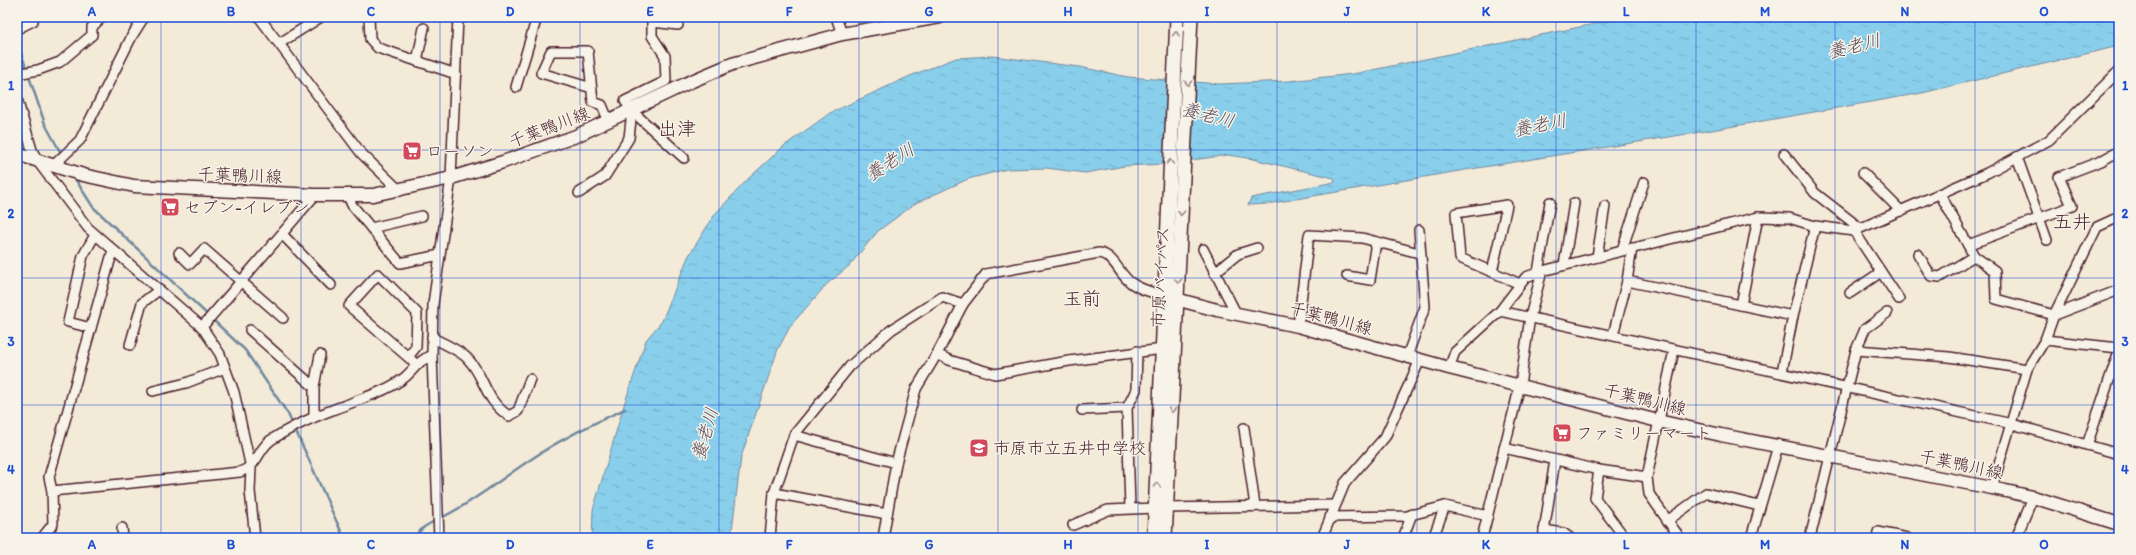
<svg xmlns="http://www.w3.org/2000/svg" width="2136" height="555" font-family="Itim,'Klee One',sans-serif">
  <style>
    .water { fill: url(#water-ripples); stroke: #70899e }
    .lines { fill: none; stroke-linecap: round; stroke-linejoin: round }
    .stream { stroke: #70899e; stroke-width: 2.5 }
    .minor-casing { stroke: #4a1f2b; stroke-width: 12 }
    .major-casing { stroke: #4a1f2b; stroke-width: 15 }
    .highway-casing { stroke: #4a1f2b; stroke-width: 16 }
    .minor { stroke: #f7f3e8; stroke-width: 9 }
    .major { stroke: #f7f3e8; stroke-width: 12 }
    .highway { stroke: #f7f3e8; stroke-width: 13 }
    .oneway { stroke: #a0898a }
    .grid { fill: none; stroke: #1d4ed8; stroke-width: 1; stroke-opacity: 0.55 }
    .labels { text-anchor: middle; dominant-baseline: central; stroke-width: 3; stroke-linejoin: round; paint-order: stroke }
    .street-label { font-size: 17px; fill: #4a1f2b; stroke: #f7f3e8 }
    .poi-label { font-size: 17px; fill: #4a1f2b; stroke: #f7f3e8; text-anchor: start }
    .water-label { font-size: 18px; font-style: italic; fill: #5a4b5b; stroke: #f7f3e8 }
    .quarter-label { font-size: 19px; fill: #4a1f2b; stroke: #f7f3e8 }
    .neatline { fill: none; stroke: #1d4ed8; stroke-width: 1.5 }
    .grid-label { font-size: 13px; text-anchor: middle; font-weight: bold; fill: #1d4ed8 }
  </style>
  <defs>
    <pattern id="water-ripples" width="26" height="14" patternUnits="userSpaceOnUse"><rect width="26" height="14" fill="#89cfeb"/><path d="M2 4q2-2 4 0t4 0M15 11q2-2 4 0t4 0" fill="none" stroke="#78b1ca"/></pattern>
  </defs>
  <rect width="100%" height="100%" fill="#f4ead8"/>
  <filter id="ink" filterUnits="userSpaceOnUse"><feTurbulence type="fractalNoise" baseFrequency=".025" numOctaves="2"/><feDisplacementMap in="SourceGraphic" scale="8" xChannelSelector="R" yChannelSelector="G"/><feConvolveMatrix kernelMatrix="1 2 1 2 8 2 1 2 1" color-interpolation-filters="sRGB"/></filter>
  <g filter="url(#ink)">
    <path class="water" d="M1628 17H2119V46L1922 93 1706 131 1459 171 1267 204 1248 205 1251 198 1335 182 1334 178 1253 159 1228 155 1164 164 1125 166 1085 173 1046 168 1007 169 968 179 916 203 878 231 849 266 827 284 791 325 778 349 741 457 731 538H592L593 510 624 405 646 340 662 321 688 257 715 214 749 178 784 146 830 113 910 76 956 58 992 56 1080 67 1128 77 1220 84 1289 81 1353 74Z"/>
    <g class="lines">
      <g class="stream">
        <path d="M17 41 45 124 68 166"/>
        <path d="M74 177 93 207 245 350 288 414 293 425"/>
        <path d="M295 429 344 538"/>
        <path d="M441 518C474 502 502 478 533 458 562 438 593 424 625 409"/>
        <path d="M413 538 424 527 436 520"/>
      </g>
      <defs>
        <g id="minor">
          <path d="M259 17 361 153 400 191"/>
          <path d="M369 17 370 39 378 48 456 74"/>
          <path d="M836 17 842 34"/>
          <path d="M652 22 678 25"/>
          <path d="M17 29 33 21"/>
          <path d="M280 43 321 17"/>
          <path d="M417 61 424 28"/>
          <path d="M17 74 38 70 60 62 92 35V27L100 19"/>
          <path d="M516 87 537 17"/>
          <path d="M592 88 541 73 551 51H588L593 102 602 105 609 122"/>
          <path d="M17 99 32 150 38 162 88 228 202 327 220 354 234 392 251 468 250 491 255 538"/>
          <path d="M632 111 684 158"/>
          <path d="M1784 154 1815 193 1860 228"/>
          <path d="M2017 157 2047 240"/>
          <path d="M53 166 80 140 132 36 144 17"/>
          <path d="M1863 173 1901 211"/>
          <path d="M579 193 605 176 629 138 632 111 625 101 666 81 665 56 652 36V17"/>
          <path d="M1940 194 1974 256 1995 271 1996 299 2054 315 2119 290"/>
          <path d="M348 196 352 205 400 263 440 255"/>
          <path d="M371 228 422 216"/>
          <path d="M1854 231 1899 299"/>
          <path d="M282 234 331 285"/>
          <path d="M1968 245 2072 206 2059 177 2101 161 2119 151"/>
          <path d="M1203 249 1236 313"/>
          <path d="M1622 250 1644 182"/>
          <path d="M179 253 190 264 204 249 283 318"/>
          <path d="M1918 254 1931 276 1940 277 1974 256"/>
          <path d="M1597 257 1605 206"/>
          <path d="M1564 265 1574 203"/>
          <path d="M1492 272 1507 205 1456 213 1460 258 1520 284"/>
          <path d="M1538 272 1550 202"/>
          <path d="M1214 273 1238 254 1257 248"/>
          <path d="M1347 276 1370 280 1376 242"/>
          <path d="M1627 281 1793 316"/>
          <path d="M1850 293 1881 272"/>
          <path d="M1741 305 1758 217"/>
          <path d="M1500 311 2012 424 2119 454"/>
          <path d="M1298 326 1309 235 1362 238 1419 253"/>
          <path d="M202 327 315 195"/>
          <path d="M91 328 68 322 83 256 95 235"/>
          <path d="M250 330 314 387"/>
          <path d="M1613 335 1627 281 1632 248"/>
          <path d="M432 337C443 344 458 349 467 358 486 377 483 399 509 416L518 411 530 379"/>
          <path d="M2045 340 2119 348"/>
          <path d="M130 345 142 303 159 290"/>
          <path d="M1674 350 1647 477 1649 494 1680 538"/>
          <path d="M1856 350 1949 357 2027 369"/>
          <path d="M937 354 949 360 995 374 1069 361 1163 349"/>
          <path d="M1407 356 1425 307 1419 230"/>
          <path d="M408 357 416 347 417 313 378 274 349 306 408 357 417 365"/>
          <path d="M1449 368 1455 352 1500 311 1526 277 1542 271 1758 217 1789 218 1815 226 1854 231 1987 173 2049 140 2119 71"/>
          <path d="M1782 372 1793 316 1815 226"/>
          <path d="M153 391 186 383 225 368"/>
          <path d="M1082 410 1127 408"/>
          <path d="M314 417V387L320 355"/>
          <path d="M1244 428 1255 506"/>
          <path d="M794 435 896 463"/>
          <path d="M2087 445 2119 351"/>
          <path d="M1504 448 1599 470 1647 477"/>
          <path d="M1599 470 1595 498 1625 538"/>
          <path d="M1992 488 2027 369 2045 340 2054 315 2097 227 2119 217"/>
          <path d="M52 491 240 472C260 464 257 450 271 440 294 425 320 414 346 405 365 397 387 391 404 378 414 370 419 359 432 356"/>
          <path d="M774 493 887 514"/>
          <path d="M1130 508 1127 408 1136 390 1137 351"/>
          <path d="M1166 508 1335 505"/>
          <path d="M1330 517 1407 516 1445 506 1488 516"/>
          <path d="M1667 521 1706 493 1759 506"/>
          <path d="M1073 525 1108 510 1156 508"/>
          <path d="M122 528 123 538"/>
          <path d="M1544 530 1563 533 1570 538"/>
          <path d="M42 538 53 524 52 491 49 477 113 250"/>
          <path d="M439 538 432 356 433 304 451 178 458 17"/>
          <path d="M770 538 774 493 794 435 850 366 891 330 942 297 963 304"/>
          <path d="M883 538 896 463 916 389 937 354 963 304 986 274 1099 253C1114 255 1119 274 1130 282 1140 290 1154 293 1165 296"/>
          <path d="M1322 538 1345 483 1385 437 1420 360"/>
          <path d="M1403 538 1412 514"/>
          <path d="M1433 538 1445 506"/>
          <path d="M1482 538 1520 385 1530 317 1542 271"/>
          <path d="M1543 538 1555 460"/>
          <path d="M1751 538 1778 446"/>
          <path d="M1810 538 1856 350 1865 329 1887 313"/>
          <path d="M1877 538 1878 532 1907 538"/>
          <path d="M2016 538 2033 497"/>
        </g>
        <g id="major">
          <path d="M17 154 83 175 134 186 315 195H373L451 178 503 162 576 136 692 81 732 64 842 34 940 17"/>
          <path d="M1168 297 1217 310 1298 326 1449 368 1658 421 1721 435 1992 488 2033 497 2119 524"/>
        </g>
        <g id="highway">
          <path d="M1154 538 1177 17"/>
          <path d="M1165 538 1191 17"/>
        </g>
      </defs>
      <use href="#minor" class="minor-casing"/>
      <use href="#major" class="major-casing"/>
      <use href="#highway" class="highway-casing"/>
      <use href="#minor" class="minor"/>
      <use href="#major" class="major"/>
      <use href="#highway" class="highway"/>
    </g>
    <defs><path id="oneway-chevron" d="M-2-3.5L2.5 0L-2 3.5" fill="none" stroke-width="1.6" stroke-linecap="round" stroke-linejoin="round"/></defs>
    <g class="oneway">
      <use href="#oneway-chevron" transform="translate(1176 34) rotate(-86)"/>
      <use href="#oneway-chevron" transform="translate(1188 83) rotate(93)"/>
      <use href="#oneway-chevron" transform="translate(1170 162) rotate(-88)"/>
      <use href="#oneway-chevron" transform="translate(1181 213) rotate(93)"/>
      <use href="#oneway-chevron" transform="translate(1178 281) rotate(92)"/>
      <use href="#oneway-chevron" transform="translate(1172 410) rotate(93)"/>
      <use href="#oneway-chevron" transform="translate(1157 485) rotate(-87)"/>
    </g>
  </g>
  <path class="grid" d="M161 17V538M301 17V538M440 17V538M580 17V538M719 17V538M859 17V538M998 17V538M1138 17V538M1277 17V538M1417 17V538M1556 17V538M1696 17V538M1835 17V538M1975 17V538M17 150H2119M17 278H2119M17 405H2119"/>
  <defs>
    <symbol id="supermarket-square" viewBox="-11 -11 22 22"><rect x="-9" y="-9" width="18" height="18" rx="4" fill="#d1495b" stroke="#f7f3e8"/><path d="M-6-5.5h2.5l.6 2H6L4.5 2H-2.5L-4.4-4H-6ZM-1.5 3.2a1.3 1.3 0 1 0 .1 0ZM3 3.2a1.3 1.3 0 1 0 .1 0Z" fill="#fff"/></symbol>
    <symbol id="school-square" viewBox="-11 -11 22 22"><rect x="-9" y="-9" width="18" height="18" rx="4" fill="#d1495b" stroke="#f7f3e8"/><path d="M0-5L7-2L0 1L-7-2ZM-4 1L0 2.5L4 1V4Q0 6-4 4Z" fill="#fff"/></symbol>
  </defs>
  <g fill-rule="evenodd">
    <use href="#supermarket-square" x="401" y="140" width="22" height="22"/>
    <use href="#supermarket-square" x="159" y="196" width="22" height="22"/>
    <use href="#supermarket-square" x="1551" y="422" width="22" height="22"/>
    <use href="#school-square" x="968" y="437" width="22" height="22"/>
  </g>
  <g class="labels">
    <g class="street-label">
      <text transform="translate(549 127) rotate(-21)">千葉鴨川線</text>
      <text transform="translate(240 175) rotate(2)">千葉鴨川線</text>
      <text transform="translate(1160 277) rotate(-87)">市原バイパス</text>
      <text transform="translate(1331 318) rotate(15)">千葉鴨川線</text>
      <text transform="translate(1645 399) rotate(14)">千葉鴨川線</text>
      <text transform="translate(1961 464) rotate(12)">千葉鴨川線</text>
    </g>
    <g class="poi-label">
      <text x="426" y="151">ローソン</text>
      <text x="184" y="207">セブン-イレブン</text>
      <text x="1576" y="433">ファミリーマート</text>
      <text x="993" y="448">市原市立五井中学校</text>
    </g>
    <g class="water-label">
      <text transform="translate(1854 46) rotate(-14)">養老川</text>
      <text transform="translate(1208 115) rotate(14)">養老川</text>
      <text transform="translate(1540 125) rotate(-11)">養老川</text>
      <text transform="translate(890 162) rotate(-32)">養老川</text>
      <text transform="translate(705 434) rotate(-74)">養老川</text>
    </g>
    <g class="quarter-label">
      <text x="677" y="128">出津</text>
      <text x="2072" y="221">五井</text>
      <text x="1082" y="298">玉前</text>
    </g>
  </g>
  <rect width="2136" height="555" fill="none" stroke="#f7f3e8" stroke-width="44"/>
  <rect x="22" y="22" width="2092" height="511" class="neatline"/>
  <g class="grid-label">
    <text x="92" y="16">A</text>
    <text x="231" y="16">B</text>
    <text x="371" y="16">C</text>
    <text x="510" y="16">D</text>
    <text x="650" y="16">E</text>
    <text x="789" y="16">F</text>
    <text x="929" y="16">G</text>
    <text x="1068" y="16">H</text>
    <text x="1207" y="16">I</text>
    <text x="1347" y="16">J</text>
    <text x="1486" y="16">K</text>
    <text x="1626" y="16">L</text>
    <text x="1765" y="16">M</text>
    <text x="1905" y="16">N</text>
    <text x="2044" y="16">O</text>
    <text x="11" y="90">1</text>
    <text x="2125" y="90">1</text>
    <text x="11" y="218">2</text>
    <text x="2125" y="218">2</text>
    <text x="11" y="346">3</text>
    <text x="2125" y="346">3</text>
    <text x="11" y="474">4</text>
    <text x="2125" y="474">4</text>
    <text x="92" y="549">A</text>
    <text x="231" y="549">B</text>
    <text x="371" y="549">C</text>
    <text x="510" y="549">D</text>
    <text x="650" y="549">E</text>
    <text x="789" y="549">F</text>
    <text x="929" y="549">G</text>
    <text x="1068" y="549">H</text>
    <text x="1207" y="549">I</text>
    <text x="1347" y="549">J</text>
    <text x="1486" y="549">K</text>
    <text x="1626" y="549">L</text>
    <text x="1765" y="549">M</text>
    <text x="1905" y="549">N</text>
    <text x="2044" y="549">O</text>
  </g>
</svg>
